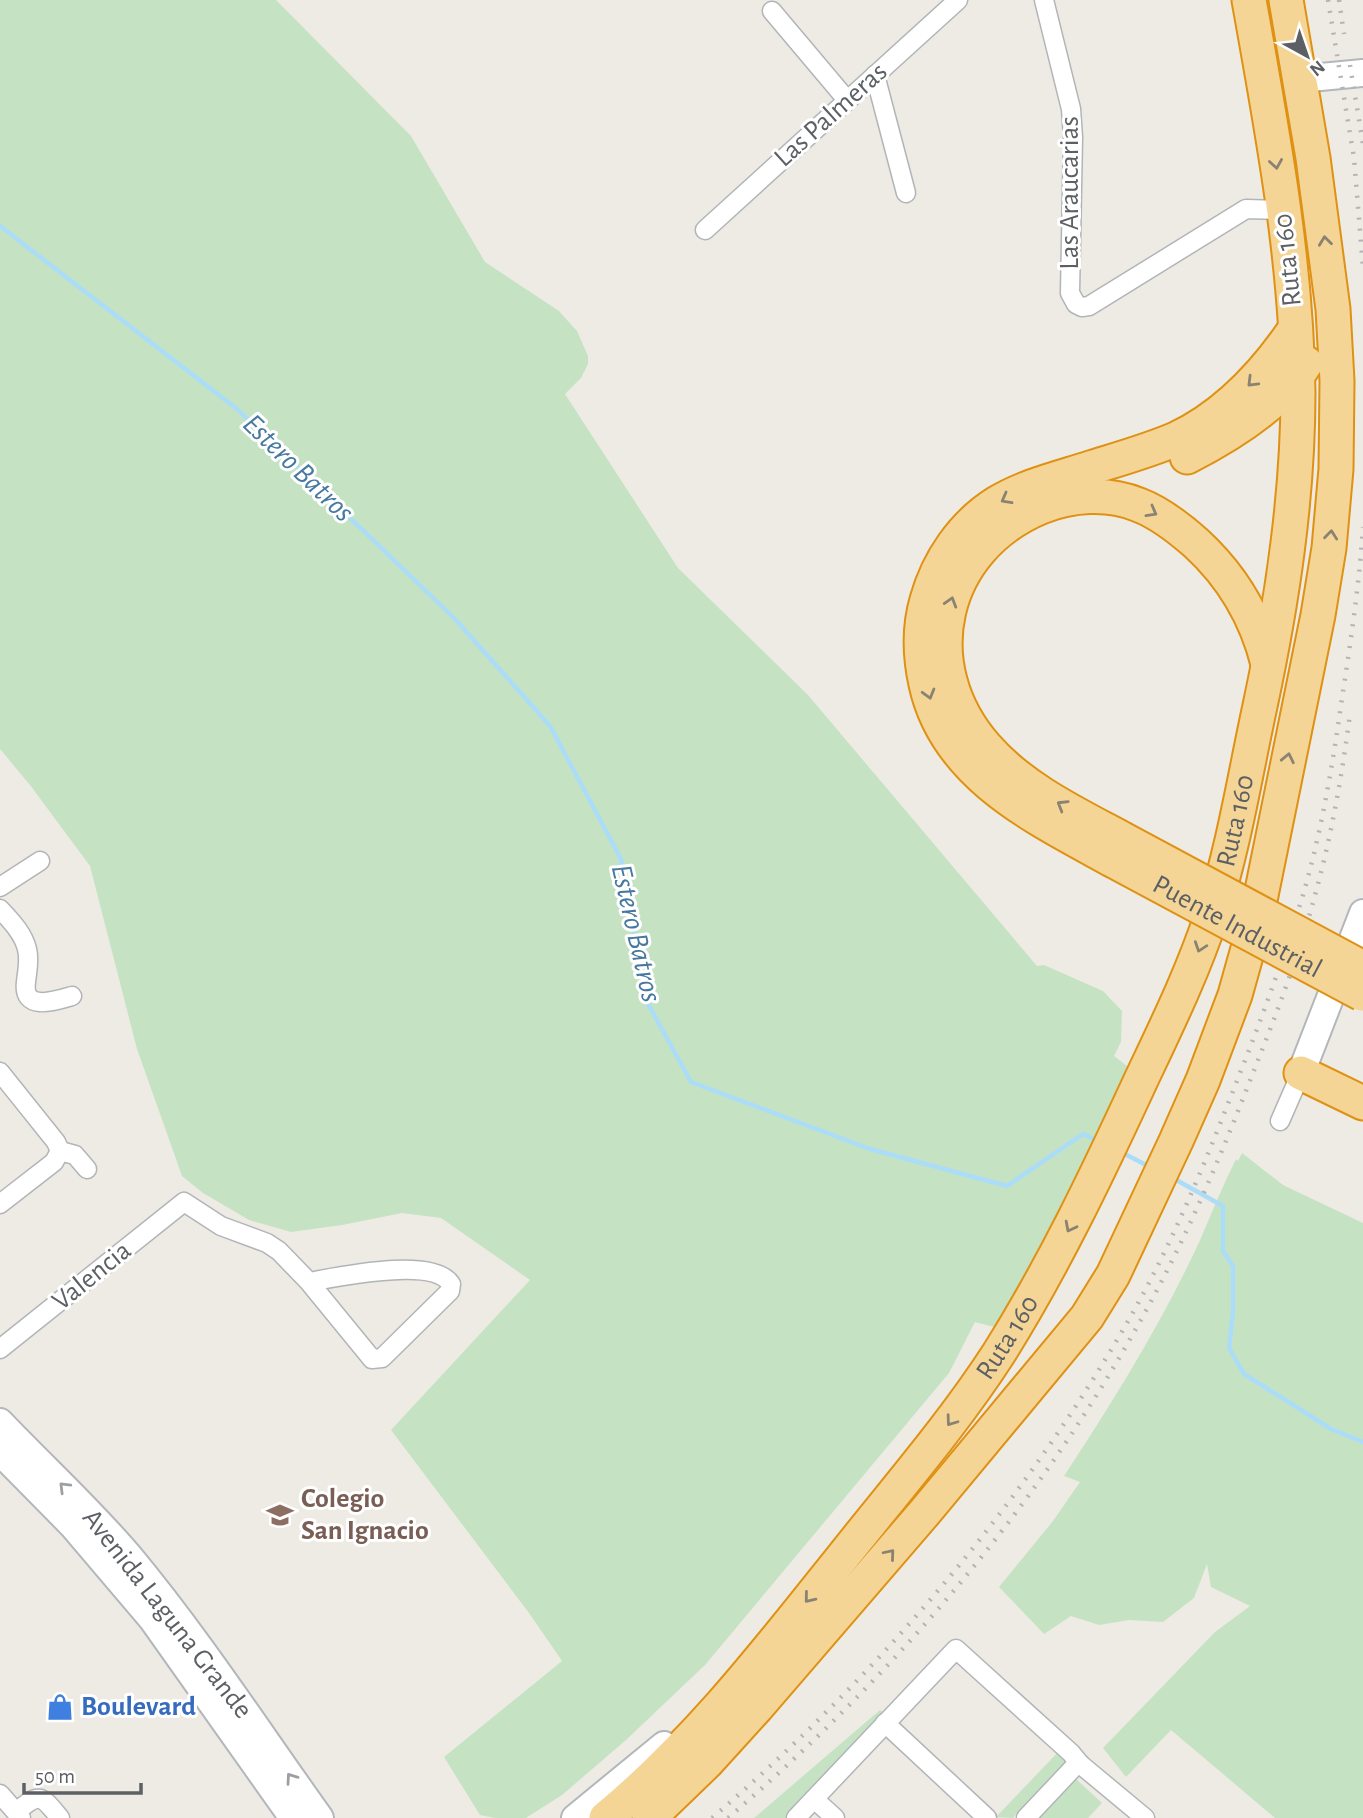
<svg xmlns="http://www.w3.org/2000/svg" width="1363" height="1818" font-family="'Alegreya Sans',sans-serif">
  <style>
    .green { fill: #c5e3c3 }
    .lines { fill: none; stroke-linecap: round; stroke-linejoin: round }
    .stream { stroke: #abdcf8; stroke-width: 4.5 }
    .street-casing { stroke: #b2b5b8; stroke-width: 21 }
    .secondary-casing { stroke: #b3b7bb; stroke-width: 30 }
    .highway-casing { stroke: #df9113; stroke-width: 37 }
    .street { stroke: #fff; stroke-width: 18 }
    .secondary { stroke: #fff; stroke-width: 26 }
    .highway { stroke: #f4d595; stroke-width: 33 }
    .rail { stroke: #b3b4b4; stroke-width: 4.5; stroke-dasharray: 2 9; stroke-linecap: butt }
    .highway-bridge-casing { stroke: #df9113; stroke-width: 37; stroke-linecap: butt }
    .highway-bridge { stroke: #f4d595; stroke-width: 33 }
    .oneway { stroke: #8a8373 }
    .oneway2 { stroke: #9da0a2 }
    .labels { text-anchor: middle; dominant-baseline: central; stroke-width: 6; stroke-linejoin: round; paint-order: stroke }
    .street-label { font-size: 28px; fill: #5c6064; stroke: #fff }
    .education-label { font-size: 28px; font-weight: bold; fill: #785e54; stroke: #fff; text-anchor: start }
    .shop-label { font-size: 28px; font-weight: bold; fill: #366cbe; stroke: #fff; text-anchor: start }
    .water-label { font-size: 30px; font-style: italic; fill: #4678a0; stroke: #fff }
  </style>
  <rect width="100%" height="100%" fill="#eeebe5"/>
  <g class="green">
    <path d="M0 0H276L411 136 485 262 559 311 577 331 588 356V364L581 378 565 394 678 568 808 695 1037 966 1044 965 1103 991 1122 1011 1121 1042 1114 1056 1136 1073 1039 1259 994 1327 975 1322 949 1373 705 1665 626 1740 562 1795 526 1818H495L480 1815 444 1757 562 1661 529 1613 391 1430 530 1280 441 1218 402 1213 342 1225 291 1232 249 1220 203 1193 182 1176 137 1049 90 866 30 785 0 749Z"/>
    <path d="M1242 1153 1283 1185 1363 1223V1818H1275L1171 1730 1126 1777 1103 1748 1215 1632 1250 1606 1211 1587 1207 1564 1194 1598 1163 1622 1129 1620 1099 1625 1071 1616 1044 1634 999 1587 1053 1521 1080 1482 1064 1476C1114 1400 1163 1321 1201 1238 1212 1212 1223 1185 1236 1159L1238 1161Z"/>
    <path d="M880 1710 885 1714 787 1818H754Z"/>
    <path d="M1061 1749 1070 1757 1013 1818 996 1817Z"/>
    <path d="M1076 1779 1102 1803 1088 1818H1039Z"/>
  </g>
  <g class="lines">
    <g class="stream">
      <path d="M0 226 237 409 455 619 550 726 621 859 647 1002 691 1082 870 1149 1007 1186 1083 1134 1100 1142"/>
      <path d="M1121 1152 1150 1167"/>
      <path d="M1171 1177 1223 1206V1251L1233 1266V1313L1229 1348 1244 1374 1331 1429 1363 1442"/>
    </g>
    <defs>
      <g id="street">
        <path d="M1044 0 1071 109 1073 137 1070 293 1076 304 1082 307 1089 306 1246 209 1283 210"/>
        <path d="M772 11 847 100"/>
        <path d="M875 75 906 193"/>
        <path d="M705 230 958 0"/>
        <path d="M0 887 40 861"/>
        <path d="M0 909C11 921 23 933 27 949 30 961 27 971 26 982 22 1012 55 1001 72 996"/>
        <path d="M0 1072 56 1142 60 1151 54 1162 0 1204"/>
        <path d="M1280 1121 1301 1073"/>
        <path d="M60 1151 75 1155 87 1169"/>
        <path d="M0 1349 184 1202 221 1226 267 1243 279 1251 309 1282 372 1359 382 1358 450 1291 451 1284C433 1256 338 1277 309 1282"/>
        <path d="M885 1723 987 1818"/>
        <path d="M0 1794 21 1818"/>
        <path d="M814 1799 835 1818"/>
        <path d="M16 1812C40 1792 41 1795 60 1818"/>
        <path d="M796 1818 956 1649 1071 1753 1080 1764 1145 1818"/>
        <path d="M1026 1818 1075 1766 1080 1764"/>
      </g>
      <g id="secondary">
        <path d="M1300 79 1363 73"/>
        <path d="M1301 1073 1363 913"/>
        <path d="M0 1422C43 1467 89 1509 129 1556 198 1639 257 1730 320 1818"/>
        <path d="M0 1452 73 1526 152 1619 293 1818"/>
        <path d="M575 1818 664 1745"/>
      </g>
      <g id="highway">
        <path d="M1187 457C1228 436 1281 403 1306 363"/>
        <path d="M1121 838C1074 813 1022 788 986 747 914 665 940 549 1041 507 1071 495 1108 492 1139 505 1160 513 1179 528 1196 543 1232 576 1256 616 1268 664"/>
        <path d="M1112 860C1036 818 946 776 926 684 920 657 919 627 927 600 938 561 962 525 997 503 1025 486 1059 478 1090 468 1119 459 1148 451 1176 439 1225 416 1265 373 1295 329"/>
        <path d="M1301 1073 1363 1103"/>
        <path id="s1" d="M606 1818C703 1738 779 1636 857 1539 906 1478 957 1418 999 1353 1053 1267 1097 1175 1140 1082 1166 1027 1193 972 1212 914 1234 846 1245 775 1260 706 1282 603 1298 499 1298 393 1297 261 1272 129 1249 0"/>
        <path d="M649 1818 707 1762 757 1707 925 1512 1087 1317 1113 1275 1176 1141 1203 1080 1235 995 1256 920 1318 615 1329 548 1336 469 1337 381 1333 309 1313 158 1286 0"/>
      </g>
    </defs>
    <use href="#street" class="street-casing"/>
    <use href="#secondary" class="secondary-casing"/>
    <use href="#highway" class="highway-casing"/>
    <use href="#street" class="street"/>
    <use href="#secondary" class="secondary"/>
    <use href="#highway" class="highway"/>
    <g class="rail">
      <path d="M1328 0 1354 158 1363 267"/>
      <path d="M1339 0 1344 34"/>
      <path d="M1350 65 1363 144"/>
      <path d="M712 1818C876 1677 1018 1511 1127 1323 1172 1245 1206 1161 1238 1078 1262 1018 1284 957 1303 895 1321 833 1332 769 1341 705 1350 646 1359 587 1363 527"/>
      <path d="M728 1818C890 1679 1034 1512 1138 1325 1182 1247 1217 1166 1249 1083 1273 1023 1297 961 1314 899 1331 838 1342 776 1350 714"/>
    </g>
    <defs>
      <g id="highway-bridge">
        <path d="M1121 838 1363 968"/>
        <path id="s2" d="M1112 860 1362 994"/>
      </g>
    </defs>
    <use href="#highway-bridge" class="highway-bridge-casing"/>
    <use href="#highway-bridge" class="highway-bridge"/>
  </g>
  <defs><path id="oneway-chevron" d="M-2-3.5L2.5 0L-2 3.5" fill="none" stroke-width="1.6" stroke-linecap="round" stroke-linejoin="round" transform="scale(1.75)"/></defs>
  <g class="oneway">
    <use href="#oneway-chevron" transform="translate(1276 164) rotate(81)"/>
    <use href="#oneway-chevron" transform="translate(1325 241) rotate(-97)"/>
    <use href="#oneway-chevron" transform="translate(1252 382) rotate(135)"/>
    <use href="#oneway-chevron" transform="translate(1006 499) rotate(151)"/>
    <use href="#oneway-chevron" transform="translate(1152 512) rotate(29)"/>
    <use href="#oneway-chevron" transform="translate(1331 535) rotate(-84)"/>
    <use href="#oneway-chevron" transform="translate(951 602) rotate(-73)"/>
    <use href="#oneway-chevron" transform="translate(929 694) rotate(74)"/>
    <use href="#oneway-chevron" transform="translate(1288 758) rotate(-78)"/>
    <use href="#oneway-chevron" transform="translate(1062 805) rotate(-149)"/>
    <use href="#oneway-chevron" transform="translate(1200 947) rotate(109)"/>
    <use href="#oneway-chevron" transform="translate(1070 1227) rotate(117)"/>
    <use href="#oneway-chevron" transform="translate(951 1421) rotate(126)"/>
    <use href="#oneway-chevron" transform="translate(890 1554) rotate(-50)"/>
    <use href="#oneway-chevron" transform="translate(809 1598) rotate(129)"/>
  </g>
  <g class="oneway2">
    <use href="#oneway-chevron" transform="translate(64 1487) rotate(-135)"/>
    <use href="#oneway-chevron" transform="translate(291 1778) rotate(-125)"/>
  </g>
  <defs>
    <symbol id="school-bare" viewBox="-9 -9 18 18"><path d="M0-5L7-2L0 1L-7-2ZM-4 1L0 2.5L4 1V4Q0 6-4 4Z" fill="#8d6e63" stroke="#fff" stroke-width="2.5" paint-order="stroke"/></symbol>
    <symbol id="shop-bare" viewBox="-9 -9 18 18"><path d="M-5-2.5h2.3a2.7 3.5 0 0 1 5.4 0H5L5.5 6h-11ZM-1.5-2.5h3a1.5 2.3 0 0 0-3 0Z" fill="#3f7fe0" stroke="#fff" stroke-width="2.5" paint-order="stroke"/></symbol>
  </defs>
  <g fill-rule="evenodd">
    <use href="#school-bare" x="261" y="1496" width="38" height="38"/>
    <use href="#shop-bare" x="41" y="1688" width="38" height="38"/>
  </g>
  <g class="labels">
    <g class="street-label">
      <text transform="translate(831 115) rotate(-42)">Las Palmeras</text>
      <text transform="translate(1070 193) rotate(-90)">Las Araucarias</text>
      <text transform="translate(1288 260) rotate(-96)">Ruta 160</text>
      <text stroke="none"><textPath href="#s1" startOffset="1195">Ruta 160</textPath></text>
      <text stroke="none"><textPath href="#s2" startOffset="142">Puente Industrial</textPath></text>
      <text transform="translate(92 1276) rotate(-39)">Valencia</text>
      <text stroke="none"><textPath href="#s1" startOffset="628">Ruta 160</textPath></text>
      <text transform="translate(167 1614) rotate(52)">Avenida Laguna Grande</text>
    </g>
    <g class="education-label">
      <text x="301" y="1499">Colegio<tspan x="301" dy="32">San Ignacio</tspan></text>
    </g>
    <g class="shop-label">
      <text x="81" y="1707">Boulevard</text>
    </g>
    <g class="water-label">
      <text transform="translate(298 468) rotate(44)">Estero Batros</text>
      <text transform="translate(636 933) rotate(77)">Estero Batros</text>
    </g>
  </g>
  <g transform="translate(1307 56) rotate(140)" stroke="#ffffff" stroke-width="5" paint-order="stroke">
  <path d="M0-5L12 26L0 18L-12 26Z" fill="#5c6064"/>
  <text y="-10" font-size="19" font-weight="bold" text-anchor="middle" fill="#5c6064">N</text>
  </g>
  <path d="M24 1783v10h117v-10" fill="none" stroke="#5c6064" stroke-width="3.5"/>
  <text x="35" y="1783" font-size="21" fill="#5c6064" stroke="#ffffff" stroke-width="5" paint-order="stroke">50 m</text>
</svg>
